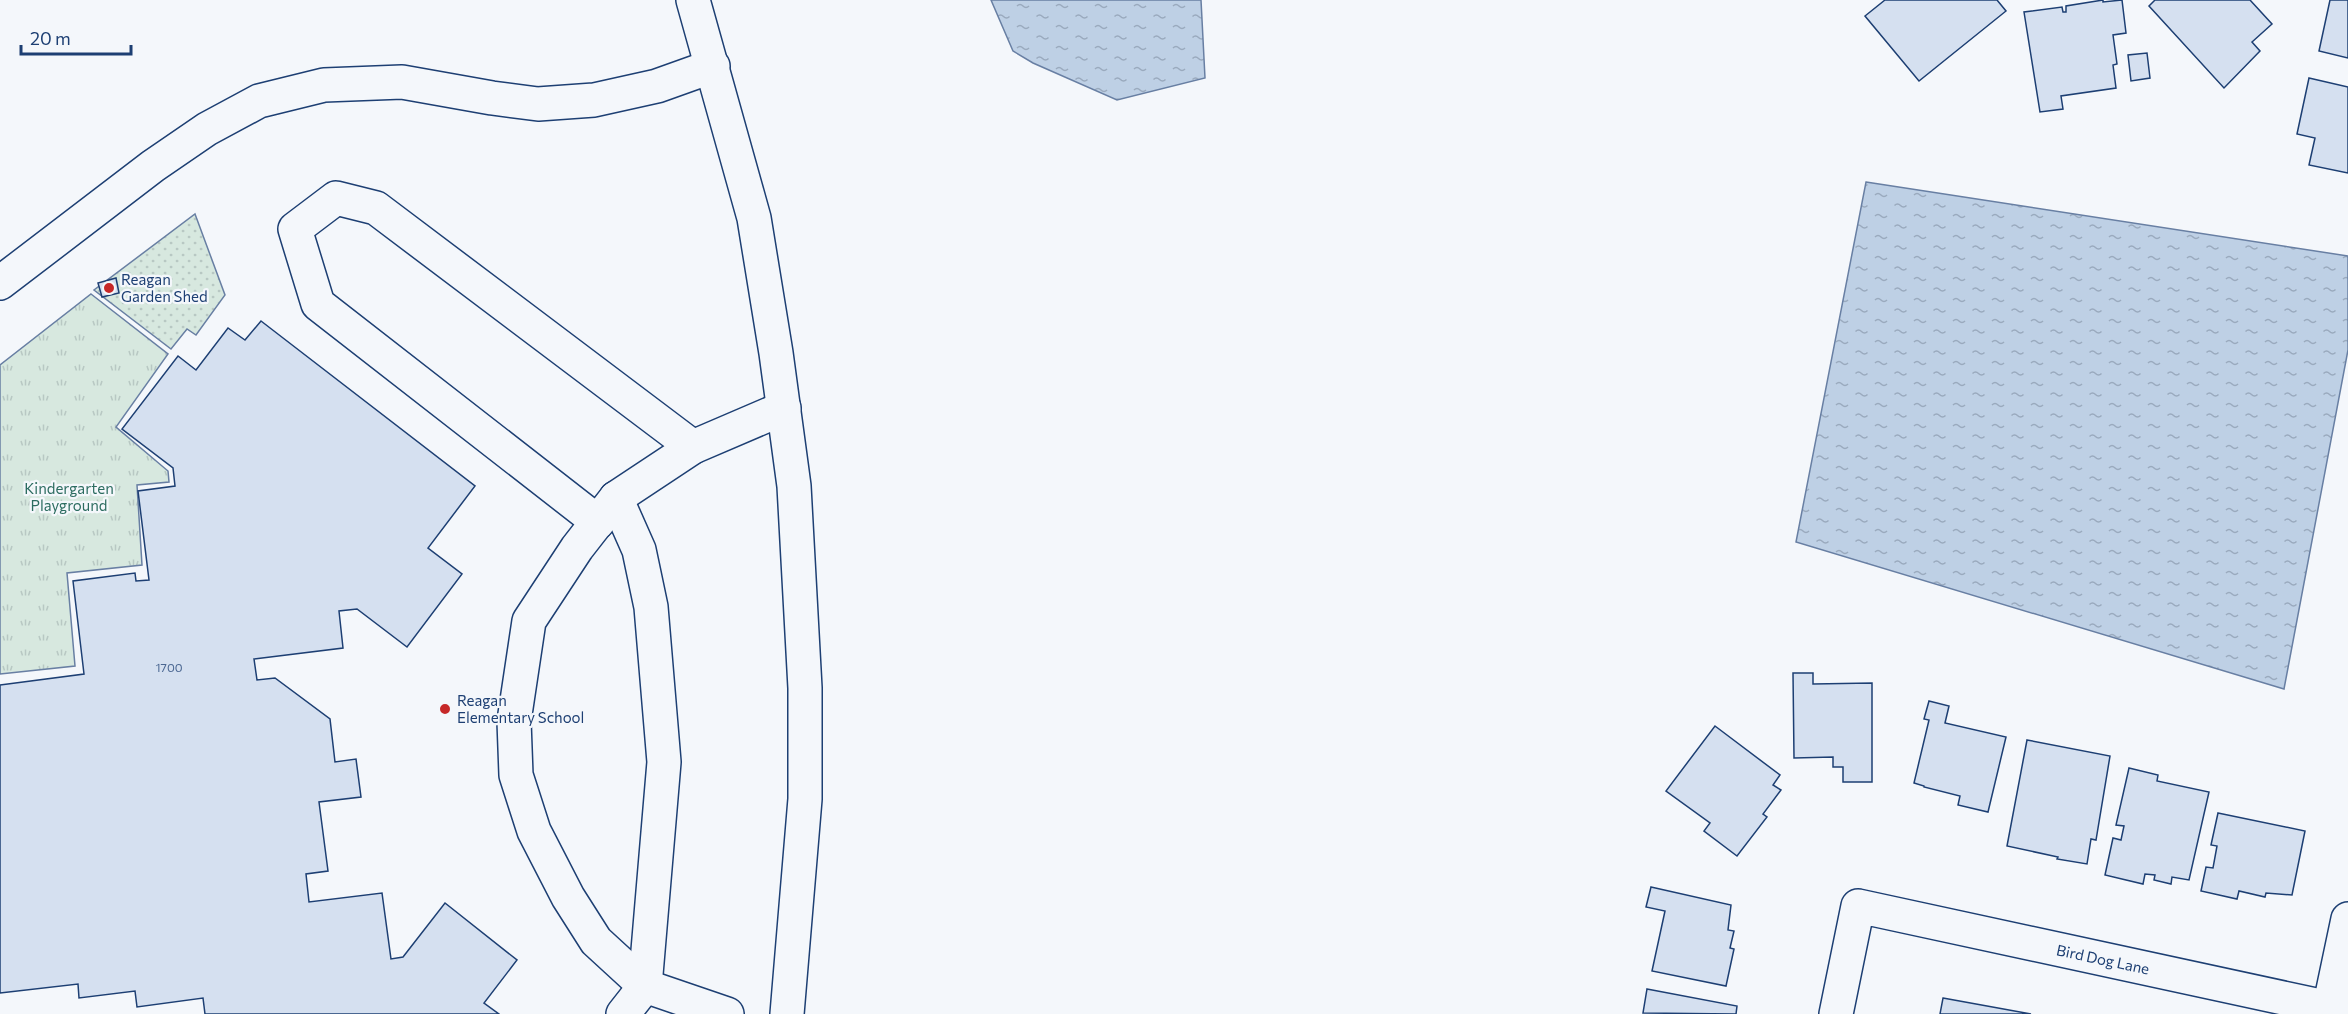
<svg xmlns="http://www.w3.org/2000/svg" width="2348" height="1014" font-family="Commissioner,sans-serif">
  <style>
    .grass { fill: url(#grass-dots); stroke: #687fa3; stroke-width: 1.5 }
    .park { fill: url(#park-tufts); stroke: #687fa3; stroke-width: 1.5 }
    .water { fill: url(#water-ripples); stroke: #687fa3; stroke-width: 1.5 }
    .building { fill: #d5e0f0; stroke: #1d3f73; stroke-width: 1.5 }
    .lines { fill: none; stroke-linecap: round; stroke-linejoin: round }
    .minor-casing { stroke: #1d3f73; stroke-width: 36 }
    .minor { stroke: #f4f7fb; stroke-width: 33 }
    .poi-dot { fill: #c62828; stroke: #f4f7fb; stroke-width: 2 }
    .labels { text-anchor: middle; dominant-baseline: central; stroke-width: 4.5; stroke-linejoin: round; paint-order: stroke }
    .number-label { font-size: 12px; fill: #4b6792 }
    .poi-label { font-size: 15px; fill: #1d3f73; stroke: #f4f7fb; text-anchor: start }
    .park-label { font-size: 15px; fill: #2c6c60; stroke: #f4f7fb }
    .street-label { font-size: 15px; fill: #1d3f73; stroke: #f4f7fb }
  </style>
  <defs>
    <pattern id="grass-dots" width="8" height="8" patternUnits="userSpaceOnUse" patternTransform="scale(1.5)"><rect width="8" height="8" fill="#d7e8df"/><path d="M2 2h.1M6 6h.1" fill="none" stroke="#b8c8c3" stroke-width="1.8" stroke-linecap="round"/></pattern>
    <pattern id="park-tufts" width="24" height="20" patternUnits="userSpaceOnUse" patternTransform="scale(1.5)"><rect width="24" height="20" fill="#d7e8df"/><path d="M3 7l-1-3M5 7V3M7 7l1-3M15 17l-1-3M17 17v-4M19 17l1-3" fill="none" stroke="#b8c8c3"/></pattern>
    <pattern id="water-ripples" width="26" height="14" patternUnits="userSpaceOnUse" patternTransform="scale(1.5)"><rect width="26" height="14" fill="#bed0e5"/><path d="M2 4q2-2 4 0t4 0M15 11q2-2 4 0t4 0" fill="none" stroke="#9aaabe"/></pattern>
  </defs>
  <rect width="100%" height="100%" fill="#f4f7fb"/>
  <path class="grass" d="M195 214 225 295 196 335 187 329 171 349 94 290Z"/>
  <path class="park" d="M91 294 168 354 116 427 168 471 169 482 137 485 142 565 67 573 75 666 0 674V365Z"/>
  <g class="water">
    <path d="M991 0H1201L1205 78 1117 100 1033 63 1013 51Z"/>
    <path d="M1866 182 2348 256V350L2284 689 1796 542Z"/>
  </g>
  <g class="building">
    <path d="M1885 0H1997L2006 11 1919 81 1865 16Z"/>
    <path d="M2103 0V2L2122 0 2126 33 2113 35 2117 64 2113 65 2116 88 2061 96 2063 109 2040 112 2024 12 2062 7 2063 12H2066V6Z"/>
    <path d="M2155 0H2250L2272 24 2252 42 2260 51 2224 88 2149 6Z"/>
    <path d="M2330 0H2348V58L2319 51Z"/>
    <path d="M2147 53 2150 78 2131 81 2128 55Z"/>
    <path d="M2309 78 2348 87V173L2309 165 2315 138 2297 134Z"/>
    <path d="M116 278 119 293 102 297 98 283Z"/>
    <path d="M261 321 475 486 428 548 462 574 407 647 357 609 339 611 343 648 254 659 257 680 275 678 330 719 335 762 356 759 361 797 319 802 328 871 306 874 309 902 382 893 391 959 403 957 445 903 517 960 484 1003 499 1014H205L203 998 137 1007 135 991 79 998 78 984 0 993V685L84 674 73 581 135 573 136 581 149 580 138 491 175 486 173 468 122 429 178 356 196 370 228 328 245 340Z"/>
    <path d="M1793 673H1813V684L1872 683V782H1843V767H1833V757L1794 758Z"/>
    <path d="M1929 701 1949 706 1945 723 2006 737 1988 812 1958 805 1960 796 1924 787V786L1914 783 1929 720 1924 719Z"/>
    <path d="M1715 726 1780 775 1773 785 1781 790 1763 814 1767 817 1737 856 1704 831 1710 823 1666 791Z"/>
    <path d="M2027 740 2110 756 2096 840 2091 839 2087 864 2057 859 2058 857 2007 846Z"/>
    <path d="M2129 768 2158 775 2157 781 2209 792 2189 880 2172 877 2171 884 2154 880 2155 875 2145 874 2143 884 2105 875 2113 838 2121 840 2124 826 2116 825Z"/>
    <path d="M2218 813 2305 831 2292 895 2266 893 2265 897 2239 891 2237 899 2201 891 2206 867 2213 868 2217 846 2211 845Z"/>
    <path d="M1651 887 1731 905 1728 930 1734 931 1730 948 1734 949 1726 986 1652 971 1665 911 1646 907Z"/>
    <path d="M1647 989 1737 1006 1736 1014 1643 1013Z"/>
    <path d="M1943 998 2031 1014H1940Z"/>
  </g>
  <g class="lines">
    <defs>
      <g id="minor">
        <path d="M693 0 754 218 776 353 794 486 805 688V799L787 1014"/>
        <path d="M0 283 153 166 207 129 259 101 324 85 402 82 492 98 538 104 594 100 657 86 713 66"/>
        <path d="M616 498 639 550 651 607 664 762 645 986 623 1014"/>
        <path d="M598 522 318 304 295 229 336 198 376 208 693 447"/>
        <path d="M727 1014 645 986 596 941 568 897 534 831 516 775 514 721 529 621 577 548 616 498 693 447 784 408"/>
        <path d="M1836 1014 1858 906 2348 1012"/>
        <path d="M2328 1014 2348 919"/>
      </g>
    </defs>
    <use href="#minor" class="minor-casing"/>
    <use href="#minor" class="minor"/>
  </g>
  <g class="poi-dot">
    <circle cx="109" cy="288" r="6"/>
    <circle cx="445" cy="709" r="6"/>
  </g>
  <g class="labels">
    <g class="number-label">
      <text x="169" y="667">1700</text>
    </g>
    <g class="poi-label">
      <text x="121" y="279">Reagan<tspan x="121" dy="17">Garden Shed</tspan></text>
      <text x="457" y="700">Reagan<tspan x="457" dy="17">Elementary School</tspan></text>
    </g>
    <g class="park-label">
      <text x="69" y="488">Kindergarten<tspan x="69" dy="17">Playground</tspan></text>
    </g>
    <g class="street-label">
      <text transform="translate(2103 959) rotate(12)">Bird Dog Lane</text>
    </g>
  </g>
  <path d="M21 45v9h110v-9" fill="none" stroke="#1d3f73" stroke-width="3"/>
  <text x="30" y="45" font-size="18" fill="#1d3f73" stroke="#f4f7fb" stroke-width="4.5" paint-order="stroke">20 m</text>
</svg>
